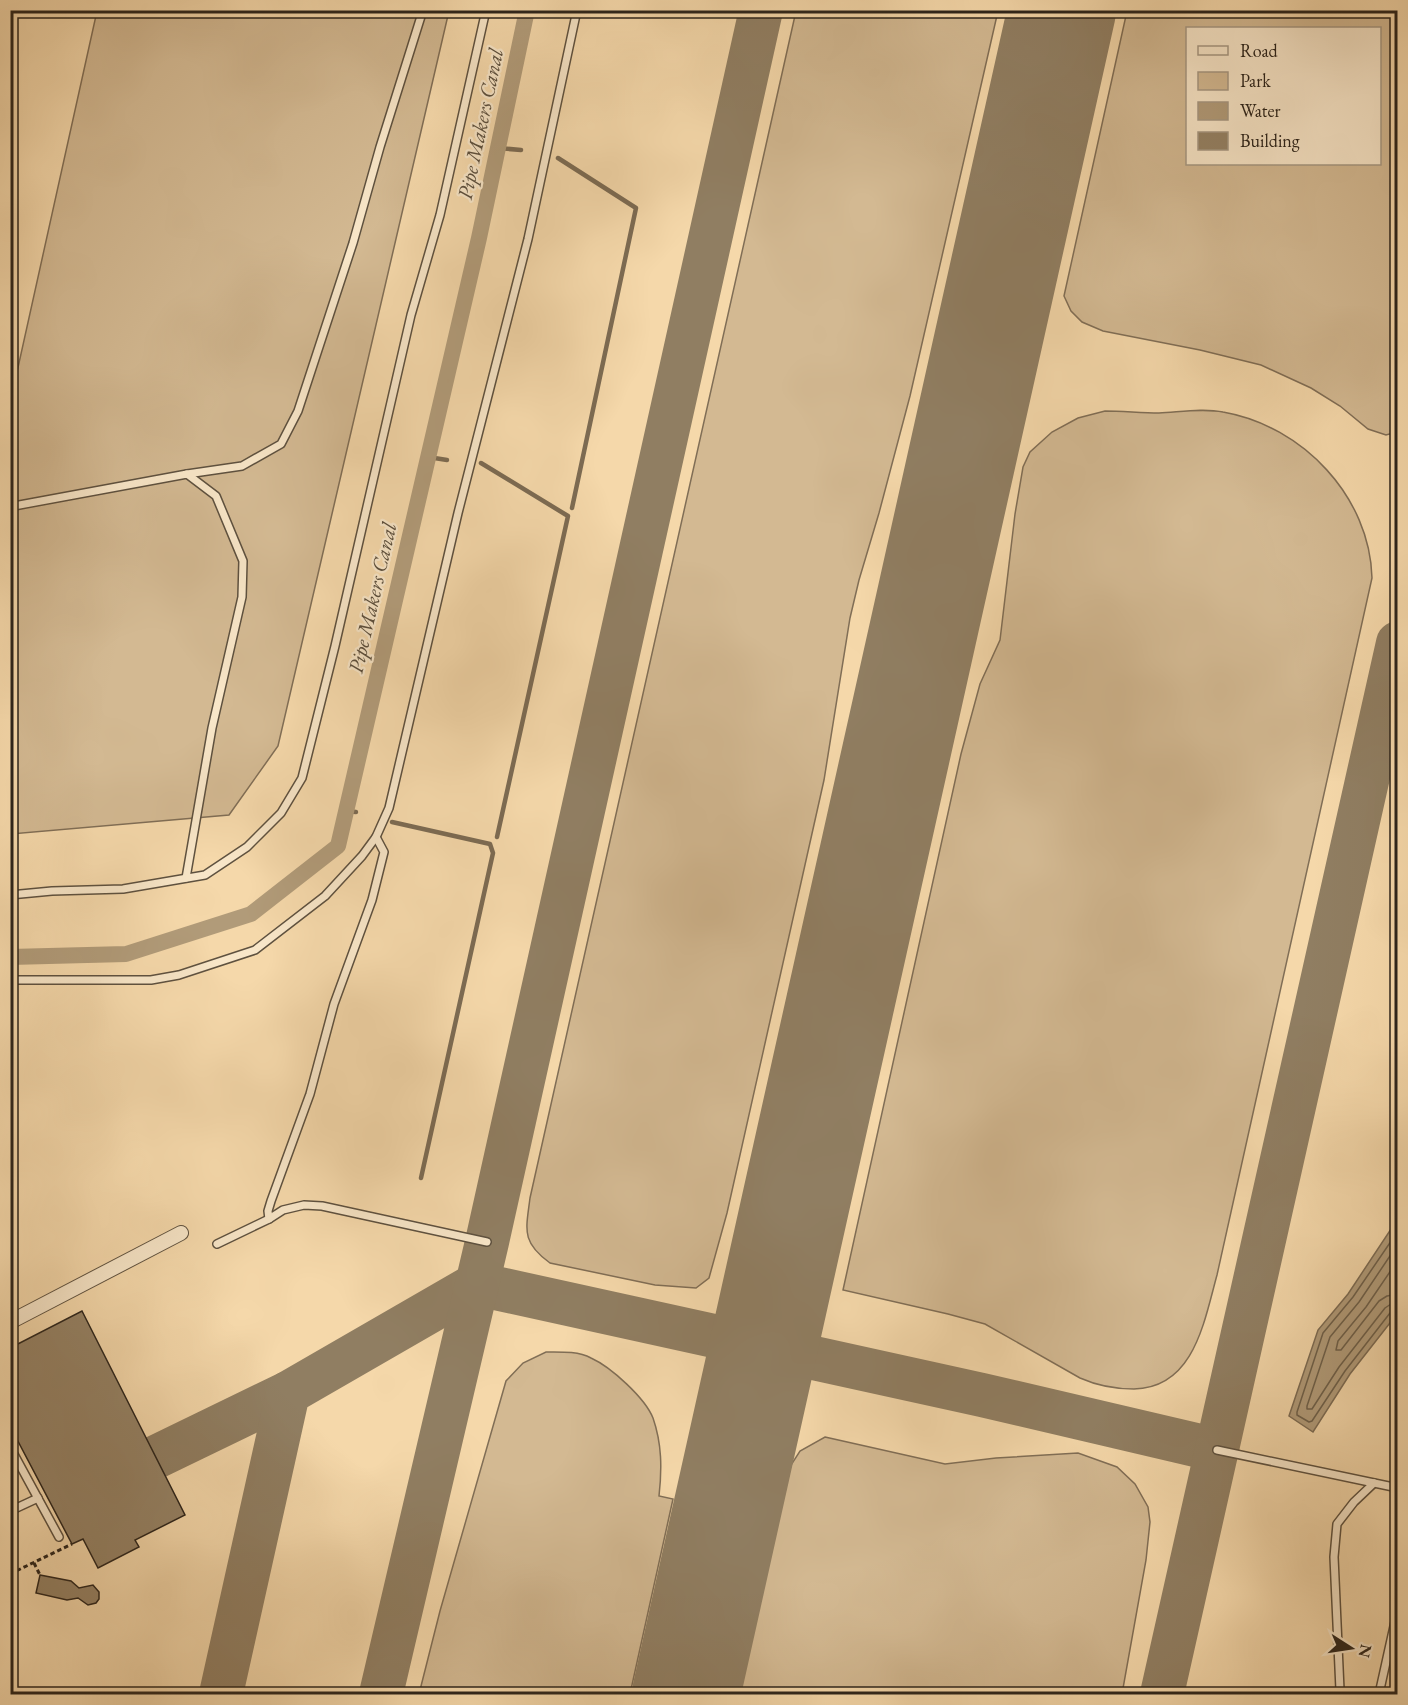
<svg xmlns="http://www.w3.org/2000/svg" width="1408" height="1705" font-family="'EB Garamond',serif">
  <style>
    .green { fill: #d3b992; stroke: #806e56; stroke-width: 1.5; fill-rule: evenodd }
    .water { fill: #b19b79; stroke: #7c6b53; stroke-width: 1.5 }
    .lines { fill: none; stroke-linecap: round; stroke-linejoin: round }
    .shore { stroke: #6e604a; stroke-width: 1.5 }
    .stream { stroke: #7c6b53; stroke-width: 4.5 }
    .canal { stroke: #b19b79; stroke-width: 16 }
    .taxiway { stroke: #907e62; stroke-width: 44 }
    .runway { stroke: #907e62; stroke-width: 108 }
    .building { fill: #958265; stroke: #2c241b; stroke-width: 1.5 }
    .service-casing { stroke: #5e513f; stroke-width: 10 }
    .minor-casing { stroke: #5e513f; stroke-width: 16 }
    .path { stroke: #2c241b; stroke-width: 3; stroke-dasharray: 4.5 3; stroke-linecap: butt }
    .service { stroke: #f8e6c8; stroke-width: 7 }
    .minor { stroke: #f8e6c8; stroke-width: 14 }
    .labels { text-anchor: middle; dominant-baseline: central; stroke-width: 4.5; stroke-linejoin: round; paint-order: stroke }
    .water-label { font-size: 21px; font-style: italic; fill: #5b4e3c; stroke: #f8e6c8 }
  </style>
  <rect width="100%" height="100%" fill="#f5d8aa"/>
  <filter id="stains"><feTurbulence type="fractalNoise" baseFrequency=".00333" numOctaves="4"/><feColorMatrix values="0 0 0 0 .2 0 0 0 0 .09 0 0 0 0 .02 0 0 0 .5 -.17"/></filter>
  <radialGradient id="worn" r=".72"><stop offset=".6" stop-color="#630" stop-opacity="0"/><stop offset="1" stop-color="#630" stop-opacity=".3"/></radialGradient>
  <g class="green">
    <path d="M97 11H449L278 746 229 815 11 834V399Z"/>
    <path d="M796 11H998L910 396 879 513 859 580 850 618 824 780 727 1213 709 1278 696 1288 655 1285 550 1263C521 1242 526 1230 530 1198Z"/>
    <path d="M1127 11H1397V432L1386 435 1368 429 1340 406 1311 388 1261 365 1200 350 1103 331 1082 322 1071 311 1064 296ZM1188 28H1380V164H1188Z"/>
    <path d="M1105 411C1123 411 1141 413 1159 413 1180 412 1203 408 1223 412 1303 426 1370 497 1372 578L1217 1275C1204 1322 1194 1388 1134 1389 1114 1389 1098 1386 1080 1378L985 1324 948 1314 843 1290 961 754 980 684 1000 640 1015 514 1023 467 1030 452 1052 432 1078 418Z"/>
    <path d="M546 1352C560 1352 578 1351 591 1358 611 1367 645 1398 653 1418 662 1444 662 1469 659 1496L673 1499 630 1694H419L440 1611 506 1381 523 1363Z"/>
    <path d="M825 1437 945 1464 996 1458 1078 1453 1117 1467 1135 1484 1148 1507 1150 1522 1146 1560 1122 1694H739L791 1465 800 1451Z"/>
  </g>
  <path class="water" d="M1397 1220V1314L1350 1374 1313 1432 1289 1416 1318 1330 1348 1294Z"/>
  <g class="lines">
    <g class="shore">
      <path d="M1398 1231 1353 1297 1323 1333 1297 1412V1415L1309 1422 1312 1421 1345 1371 1390 1313 1398 1311"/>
      <path d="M1398 1244 1359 1302 1330 1337 1307 1406V1409H1312L1339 1367 1385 1308 1391 1304 1398 1303"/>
      <path d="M1398 1260 1366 1307 1338 1341 1336 1350H1341L1379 1301 1387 1296 1398 1294"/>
    </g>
    <g class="stream">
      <path d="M498 148 521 150"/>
      <path d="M558 158 636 208 572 508"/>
      <path d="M428 457 447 460"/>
      <path d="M481 463 568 516 497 837"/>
      <path d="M346 811 356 812"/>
      <path d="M392 822 490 844 493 853 421 1178"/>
    </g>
    <path class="canal" d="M10 957 126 954 251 914 338 846 479 238 527 10"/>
    <g class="taxiway">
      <path d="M156 1457 288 1393"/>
      <path d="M221 1694 288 1393 477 1284 982 1395 1217 1450"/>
      <path d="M381 1694 487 1242 761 10"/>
      <path d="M1162 1694 1398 643"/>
    </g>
    <path class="runway" d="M686 1694 1062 10"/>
  </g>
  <g class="building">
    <path d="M82 1311 185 1515 135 1540 139 1547 98 1568 83 1539 72 1544 10 1426V1393L16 1390 10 1380V1348Z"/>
    <path d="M40 1575 71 1581 79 1588 93 1585 99 1592V1599L96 1603 88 1605 78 1598 67 1600 36 1593Z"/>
  </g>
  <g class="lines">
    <defs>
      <g id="service">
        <path d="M187 474 242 466 281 444 298 411 353 243 380 147 423 10"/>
        <path d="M14 506 187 474 216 496 243 561 242 597 212 728 186 878"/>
        <path d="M10 895 52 891 123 889 205 875 247 847 281 813 302 778 335 646 411 315 440 215 486 10"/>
        <path d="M10 980H151L179 975 255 950 325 896 362 856 376 837 389 808 458 513 528 239 577 10"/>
        <path d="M269 1219 268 1211 271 1201 310 1094 334 1004 372 900 384 852 376 837"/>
        <path d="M217 1244 269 1219 283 1210 304 1205 322 1206 487 1242"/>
        <path d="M10 1447 59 1537"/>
        <path d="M1217 1450 1398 1488"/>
        <path d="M10 1511 38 1498"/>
        <path d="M1340 1690 1334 1557 1337 1524 1354 1502 1374 1483"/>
        <path d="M1379 1694 1398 1608"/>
      </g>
      <path id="minor" d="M10 1322 181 1233"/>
    </defs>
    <use href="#service" class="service-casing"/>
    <use href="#minor" class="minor-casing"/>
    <g class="path">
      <path d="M34 1563 40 1575"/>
      <path d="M10 1574 72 1544"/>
    </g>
    <use href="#service" class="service"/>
    <use href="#minor" class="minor"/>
  </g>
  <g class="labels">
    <g class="water-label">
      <text transform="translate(480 124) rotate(-78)">Pipe Makers Canal</text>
      <text transform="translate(372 598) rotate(-77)">Pipe Makers Canal</text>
    </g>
  </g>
  <rect width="1408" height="1705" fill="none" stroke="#f5d8aa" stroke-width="36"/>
  <rect x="12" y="12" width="1384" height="1681" fill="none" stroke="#2c241b" stroke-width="3"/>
  <rect x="18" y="18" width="1372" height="1669" fill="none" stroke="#2c241b" stroke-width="1.5"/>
  <rect x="1186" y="27" width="195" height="138" fill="#f8e6c8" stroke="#a69883" stroke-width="1.5"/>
  <rect x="1198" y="46" width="30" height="9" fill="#f8e6c8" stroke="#a69883" stroke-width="1.5"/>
  <text x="1240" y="57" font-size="18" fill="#2c241b">Road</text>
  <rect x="1198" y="72" width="30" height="18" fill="#d3b992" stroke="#a69883" stroke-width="1.5"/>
  <text x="1240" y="87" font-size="18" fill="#2c241b">Park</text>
  <rect x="1198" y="102" width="30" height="18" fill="#b19b79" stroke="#a69883" stroke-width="1.5"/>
  <text x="1240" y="117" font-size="18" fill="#2c241b">Water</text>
  <rect x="1198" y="132" width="30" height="18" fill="#958265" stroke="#a69883" stroke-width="1.5"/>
  <text x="1240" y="147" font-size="18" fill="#2c241b">Building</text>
  <g transform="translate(1351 1648) rotate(102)" stroke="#f8e6c8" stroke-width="4.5" paint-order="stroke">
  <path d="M0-4.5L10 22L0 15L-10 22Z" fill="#2c241b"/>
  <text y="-9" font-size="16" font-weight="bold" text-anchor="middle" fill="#2c241b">N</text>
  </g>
  <rect width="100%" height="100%" filter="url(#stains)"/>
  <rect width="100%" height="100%" fill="url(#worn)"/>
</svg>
